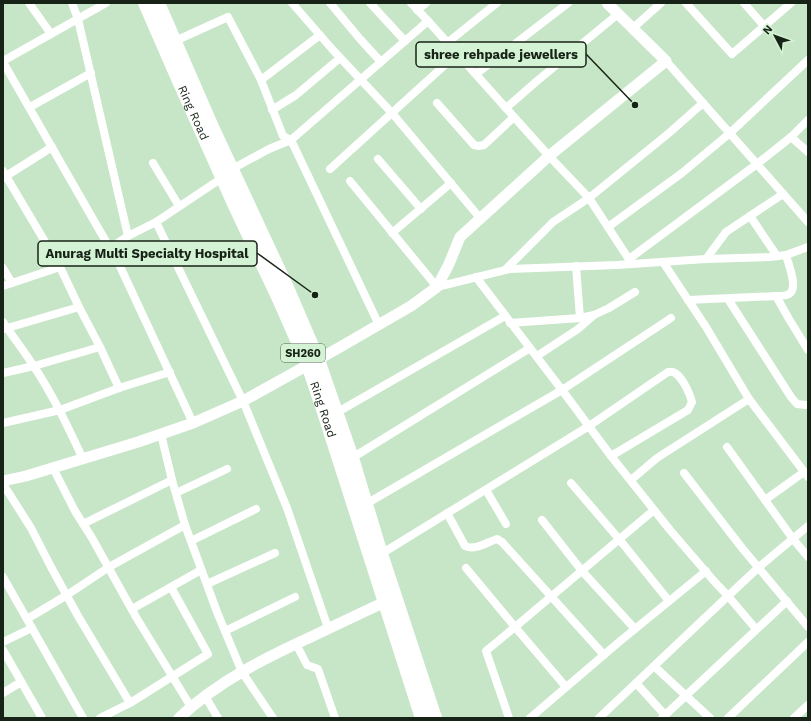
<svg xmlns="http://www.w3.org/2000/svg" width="811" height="721" font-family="'Work Sans',sans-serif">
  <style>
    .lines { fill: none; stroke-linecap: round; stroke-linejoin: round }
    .street { stroke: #fff; stroke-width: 8 }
    .secondary { stroke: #fff; stroke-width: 11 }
    .highway { stroke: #fff; stroke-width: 14 }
    .labels { text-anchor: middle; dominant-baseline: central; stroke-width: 3; stroke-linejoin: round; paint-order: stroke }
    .shield { fill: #d4f3d4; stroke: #506150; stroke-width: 1 }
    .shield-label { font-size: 11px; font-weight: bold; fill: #182317 }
    .street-label { font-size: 12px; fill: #182317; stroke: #d4f3d4 }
    .leader { fill: none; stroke: #182317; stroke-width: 1.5 }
    .callout-dot { fill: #182317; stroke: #d4f3d4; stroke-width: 1.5 }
    .callout { fill: #d4f3d4; stroke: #182317; stroke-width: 1.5 }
    .callout-label { font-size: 13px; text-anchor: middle; font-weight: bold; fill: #182317 }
  </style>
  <rect width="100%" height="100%" fill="#c7e5c7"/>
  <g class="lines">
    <g class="street">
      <path d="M29 3 51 34"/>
      <path d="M72 3 78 19 128 236"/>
      <path d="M292 3 332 49 392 113 480 218"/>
      <path d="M330 3 360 39 381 62"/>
      <path d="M370 3 405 41"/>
      <path d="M411 3 428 21"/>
      <path d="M686 3 732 54 791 3"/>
      <path d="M744 3 764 26"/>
      <path d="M417 10 426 3"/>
      <path d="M633 28 661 3"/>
      <path d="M175 41 228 17 261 80"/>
      <path d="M447 43 497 3"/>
      <path d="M3 61 106 3"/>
      <path d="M666 61 808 222"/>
      <path d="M3 62 97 226 118 262 193 423"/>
      <path d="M476 74 568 3"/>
      <path d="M437 103 474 145 479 146 484 145 514 117"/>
      <path d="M30 107 91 73"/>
      <path d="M506 108 537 81 618 14"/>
      <path d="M272 110 296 95 340 58"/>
      <path d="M791 137 808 152"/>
      <path d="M291 140 283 136 261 80 320 35"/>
      <path d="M378 159 421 209"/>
      <path d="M153 163 179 206"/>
      <path d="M232 169 269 149 291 140"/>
      <path d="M330 169 457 54"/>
      <path d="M3 171 60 267 79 307 100 347"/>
      <path d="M3 178 52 147"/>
      <path d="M350 181 437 287 510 269 617 265 706 259 770 257 786 255 808 247"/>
      <path d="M750 216 777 256"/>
      <path d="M156 222 243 401 287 508 328 628"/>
      <path d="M608 227 682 173 730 133 808 60"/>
      <path d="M392 233 451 183"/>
      <path d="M110 248 128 236 156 222 222 178"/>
      <path d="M786 255C788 264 799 288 789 294 786 296 780 296 776 296L789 319 808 350"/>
      <path d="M629 259 757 164 791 137 808 120"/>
      <path d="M706 259 726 232 783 194"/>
      <path d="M576 266 580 318"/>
      <path d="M3 268 12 283"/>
      <path d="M505 270 553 222 589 198 669 133 703 103"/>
      <path d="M476 277 562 390 611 456 670 530 713 580 728 596 759 567 808 526"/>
      <path d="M3 286 60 267"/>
      <path d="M728 299 791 397 797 404 806 405"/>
      <path d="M688 300 776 296"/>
      <path d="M3 322C13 337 24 351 33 365 53 395 68 427 83 459"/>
      <path d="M510 323 580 318 594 315 609 308 635 292"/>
      <path d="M379 325 291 140 428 21 549 156 589 198 632 264"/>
      <path d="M4 329 79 307"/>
      <path d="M537 356 578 329 594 315"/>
      <path d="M3 373 34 366 100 347 119 388"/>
      <path d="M749 399 808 477"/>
      <path d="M336 413 505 316"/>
      <path d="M3 423 60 410 119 388 170 372"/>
      <path d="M161 434 172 480 185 525 217 612 242 672 273 718"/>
      <path d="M727 447 793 539 808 557"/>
      <path d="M352 458 530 348"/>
      <path d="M53 468 75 511 92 538 136 617 191 707"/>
      <path d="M684 473 742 548 808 627"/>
      <path d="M631 480 657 458 749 399 706 327 663 262"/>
      <path d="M571 483 619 539 669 601"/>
      <path d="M3 484 31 528 51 567 78 616 130 703 100 718"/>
      <path d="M486 490 506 524"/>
      <path d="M176 493 227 469"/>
      <path d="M765 500 804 472"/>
      <path d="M366 504 562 390 671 318"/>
      <path d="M447 513 465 546C475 551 487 542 497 539L502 542 604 655"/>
      <path d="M542 520 582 571 635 629"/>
      <path d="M83 524 172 480"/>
      <path d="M191 541 256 509"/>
      <path d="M381 554 589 426 668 372C671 372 672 371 675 373 683 378 690 394 692 402L688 410 611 456"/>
      <path d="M466 568 515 627 654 510"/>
      <path d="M3 577 83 718"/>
      <path d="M207 584 275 553"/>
      <path d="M132 609 201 570"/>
      <path d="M27 619 67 595 109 567 185 525"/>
      <path d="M225 631 295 597"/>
      <path d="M3 642 32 628"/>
      <path d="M296 644 307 665 318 669 335 718"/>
      <path d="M3 650 42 718"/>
      <path d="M654 666 710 718"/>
      <path d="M636 683 665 715"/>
      <path d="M3 693 21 682"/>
      <path d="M205 696 218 718"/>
      <path d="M130 703 208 654 171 587"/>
      <path d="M509 718 486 651 515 627 566 687"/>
      <path d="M530 718 619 642 706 571"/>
      <path d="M599 718 728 596 756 629"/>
      <path d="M662 718 787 601"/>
      <path d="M728 718 808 642"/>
      <path d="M794 718 808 705"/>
    </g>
    <g class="secondary">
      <path d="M3 481 26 476 138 442 193 423 243 401 335 350 411 306 437 287 449 264 460 237 549 156 666 61 607 3"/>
      <path d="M179 718C218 681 267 657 315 635 338 624 361 613 385 602"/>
    </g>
    <g class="highway">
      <path id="s1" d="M145 3 179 81 235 206 279 299 308 365 322 406 422 718"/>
      <path d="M158 3 212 127 288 290 318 360 352 458 381 554 435 718"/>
    </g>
  </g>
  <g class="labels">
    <rect class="shield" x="281" y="344" width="44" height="18" rx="3"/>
    <g class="shield-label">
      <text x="303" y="353">SH260</text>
    </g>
    <g class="street-label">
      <text stroke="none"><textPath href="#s1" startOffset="120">Ring Road</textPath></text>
      <text stroke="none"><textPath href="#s1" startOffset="444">Ring Road</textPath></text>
    </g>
  </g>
  <path class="leader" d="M635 105L586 54M315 295L257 253"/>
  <g class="callout-dot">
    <circle cx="635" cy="105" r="4"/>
    <circle cx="315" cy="295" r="4"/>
  </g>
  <g class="callout">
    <rect x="416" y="42" width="170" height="25" rx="4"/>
    <rect x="38" y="241" width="219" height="25" rx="4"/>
  </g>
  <g class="callout-label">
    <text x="501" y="59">shree rehpade jewellers</text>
    <text x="147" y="258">Anurag Multi Specialty Hospital</text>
  </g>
  <rect width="811" height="721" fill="none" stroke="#182317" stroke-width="8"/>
  <g transform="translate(775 36) rotate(311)" stroke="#d4f3d4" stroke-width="3" paint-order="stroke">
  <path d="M0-3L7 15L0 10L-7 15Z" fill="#182317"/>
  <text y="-6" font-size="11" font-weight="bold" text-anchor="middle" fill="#182317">N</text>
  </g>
</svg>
